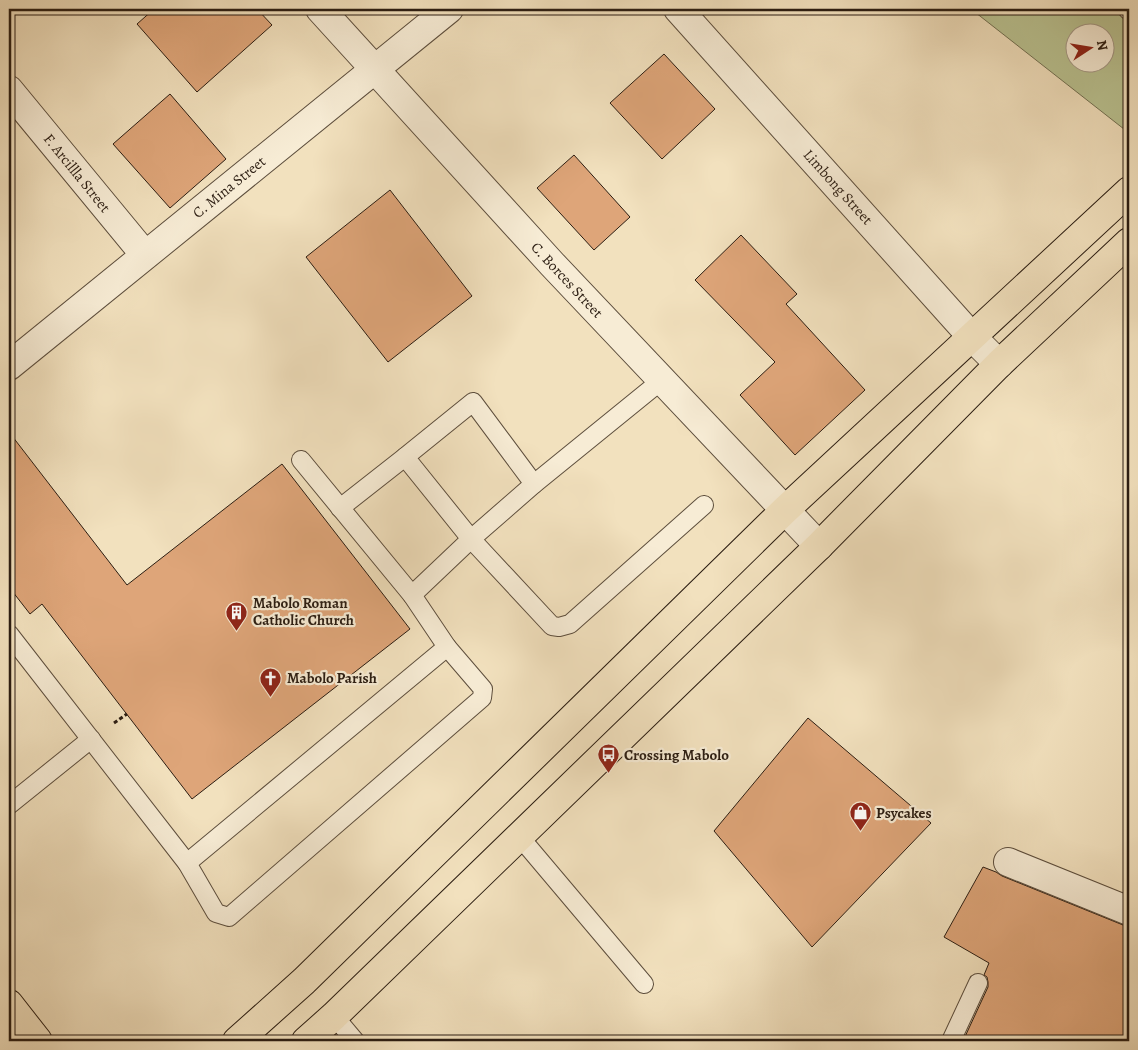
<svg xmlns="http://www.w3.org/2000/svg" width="1138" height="1050" font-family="Alegreya,serif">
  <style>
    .green { fill: #bac392; stroke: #727052; fill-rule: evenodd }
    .building { fill: #dea579; stroke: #2b1d12 }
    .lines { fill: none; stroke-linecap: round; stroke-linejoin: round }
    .service-casing { stroke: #5d4e3d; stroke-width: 20 }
    .minor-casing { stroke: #5d4e3d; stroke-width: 30 }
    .primary-casing { stroke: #2b1d12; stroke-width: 30 }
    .path { stroke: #2b1d12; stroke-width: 3; stroke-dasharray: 4 2.5; stroke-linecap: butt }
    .service { stroke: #f7ecd5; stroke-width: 18 }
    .minor { stroke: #f7ecd5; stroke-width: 28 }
    .primary { stroke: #f2e1be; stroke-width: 28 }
    .labels { text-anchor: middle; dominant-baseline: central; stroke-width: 4.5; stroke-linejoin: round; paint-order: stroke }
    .street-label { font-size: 15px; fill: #2b1d12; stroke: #f7ecd5 }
    .poi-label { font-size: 15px; font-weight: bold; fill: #2b1d12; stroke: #f7ecd5; text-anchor: start }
  </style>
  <rect width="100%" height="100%" fill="#f2e1be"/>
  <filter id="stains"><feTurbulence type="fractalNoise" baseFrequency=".004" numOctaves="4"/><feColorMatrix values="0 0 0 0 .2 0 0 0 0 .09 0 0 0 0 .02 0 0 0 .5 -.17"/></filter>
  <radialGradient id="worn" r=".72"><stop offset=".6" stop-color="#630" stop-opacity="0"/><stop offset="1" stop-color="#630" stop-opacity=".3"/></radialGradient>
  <path class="green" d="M971 9H1129V133ZM1076 32H1106V62H1076Z"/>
  <g class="building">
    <path d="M154 9H257L272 25 197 92 137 24Z"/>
    <path d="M664 54 715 109 662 159 610 103Z"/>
    <path d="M170 94 226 159 170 208 113 144Z"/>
    <path d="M574 155 630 217 594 250 537 188Z"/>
    <path d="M390 190 472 296 388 362 306 257Z"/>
    <path d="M741 235 797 294 786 304 865 390 795 455 740 395 775 362 695 280Z"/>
    <path d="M9 432 127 585 282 464 410 629 192 799 42 604 30 614 9 587Z"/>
    <path d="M808 718 931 823 812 947 714 831Z"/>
    <path d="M983 867 996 872 1002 876 1123 925 1129 926V1041H963L988 987V982L987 977 984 975 989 963 944 937Z"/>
  </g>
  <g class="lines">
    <defs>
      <g id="service">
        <path d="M1127 9 1129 11"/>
        <path d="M534 484 473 402 405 457 471 539 552 626 559 627 570 624 704 505"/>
        <path d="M340 508 405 457"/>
        <path d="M412 595 471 539 534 484 662 380"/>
        <path d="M9 634 187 863 216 913 229 917 482 698 483 689 447 647 412 595 301 460"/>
        <path d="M9 805 91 739"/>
        <path d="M519 836 644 984"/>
        <path d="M187 863 447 647"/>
        <path d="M334 1016 355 1041"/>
        <path d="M951 1041 978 983"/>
      </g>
      <g id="minor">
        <path d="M320 9 552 264 819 546"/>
        <path d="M678 9 972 337 999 364"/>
        <path d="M9 90 145 255"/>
        <path d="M9 366 449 9"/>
        <path d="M1008 862 1129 911"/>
      </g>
      <g id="primary">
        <path d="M9 1004 38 1041"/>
        <path d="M237 1041 304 981 785 510 1129 191"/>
        <path d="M306 1041 334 1016 819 546 999 364 1129 242"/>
      </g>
    </defs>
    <use href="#service" class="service-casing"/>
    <use href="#minor" class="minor-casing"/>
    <use href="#primary" class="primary-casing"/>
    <path class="path" d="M114 723 127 714"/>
    <use href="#service" class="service"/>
    <use href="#minor" class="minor"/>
    <use href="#primary" class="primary"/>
  </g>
  <defs>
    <symbol id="building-pin" viewBox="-11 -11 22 30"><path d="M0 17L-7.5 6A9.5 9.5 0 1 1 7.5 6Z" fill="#8f2418" stroke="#f7ecd5"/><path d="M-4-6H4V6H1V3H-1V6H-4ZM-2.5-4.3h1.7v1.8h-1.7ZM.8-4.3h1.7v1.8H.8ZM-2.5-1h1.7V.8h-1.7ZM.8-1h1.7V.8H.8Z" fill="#fff"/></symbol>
    <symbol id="church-pin" viewBox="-11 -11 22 30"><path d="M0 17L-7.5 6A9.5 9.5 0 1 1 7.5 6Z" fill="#8f2418" stroke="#f7ecd5"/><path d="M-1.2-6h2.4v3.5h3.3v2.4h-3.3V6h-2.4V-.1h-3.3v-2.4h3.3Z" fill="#fff"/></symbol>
    <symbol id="bus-pin" viewBox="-11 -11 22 30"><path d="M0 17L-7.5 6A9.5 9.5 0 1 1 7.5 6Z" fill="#8f2418" stroke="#f7ecd5"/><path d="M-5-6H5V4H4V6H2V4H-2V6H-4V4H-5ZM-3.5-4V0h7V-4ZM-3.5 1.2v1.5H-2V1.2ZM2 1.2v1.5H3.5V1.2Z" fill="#fff"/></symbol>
    <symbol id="shop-pin" viewBox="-11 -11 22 30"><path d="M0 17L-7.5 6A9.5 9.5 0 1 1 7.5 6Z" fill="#8f2418" stroke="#f7ecd5"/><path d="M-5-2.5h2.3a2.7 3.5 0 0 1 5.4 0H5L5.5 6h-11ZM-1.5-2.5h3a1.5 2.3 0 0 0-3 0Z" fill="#fff"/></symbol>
  </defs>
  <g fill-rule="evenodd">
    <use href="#building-pin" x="224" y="600" width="25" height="34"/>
    <use href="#church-pin" x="258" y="666" width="25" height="34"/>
    <use href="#bus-pin" x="596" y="742" width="25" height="34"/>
    <use href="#shop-pin" x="848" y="800" width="25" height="34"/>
  </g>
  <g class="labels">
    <g class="street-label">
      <text transform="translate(77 173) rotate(51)">F. Arcillla Street</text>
      <text transform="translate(229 187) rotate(-39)">C. Mina Street</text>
      <text transform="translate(838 187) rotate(48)">Limbong Street</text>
      <text transform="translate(567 280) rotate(47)">C. Borces Street</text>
    </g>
    <g class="poi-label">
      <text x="253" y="603">Mabolo Roman<tspan x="253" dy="17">Catholic Church</tspan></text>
      <text x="287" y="678">Mabolo Parish</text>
      <text x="624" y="755">Crossing Mabolo</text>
      <text x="876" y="813">Psycakes</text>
    </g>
  </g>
  <rect width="1138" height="1050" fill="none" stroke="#f2e1be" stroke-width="30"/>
  <rect x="10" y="10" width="1118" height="1030" fill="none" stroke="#2b1d12" stroke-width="2.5"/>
  <rect x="15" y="15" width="1108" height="1020" fill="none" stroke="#2b1d12"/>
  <g transform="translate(1090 48) rotate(78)"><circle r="24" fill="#f7ecd5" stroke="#a59987"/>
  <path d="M0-4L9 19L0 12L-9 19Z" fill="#8f2418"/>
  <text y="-8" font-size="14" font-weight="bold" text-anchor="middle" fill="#2b1d12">N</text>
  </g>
  <rect width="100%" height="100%" filter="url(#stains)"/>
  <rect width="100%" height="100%" fill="url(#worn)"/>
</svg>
